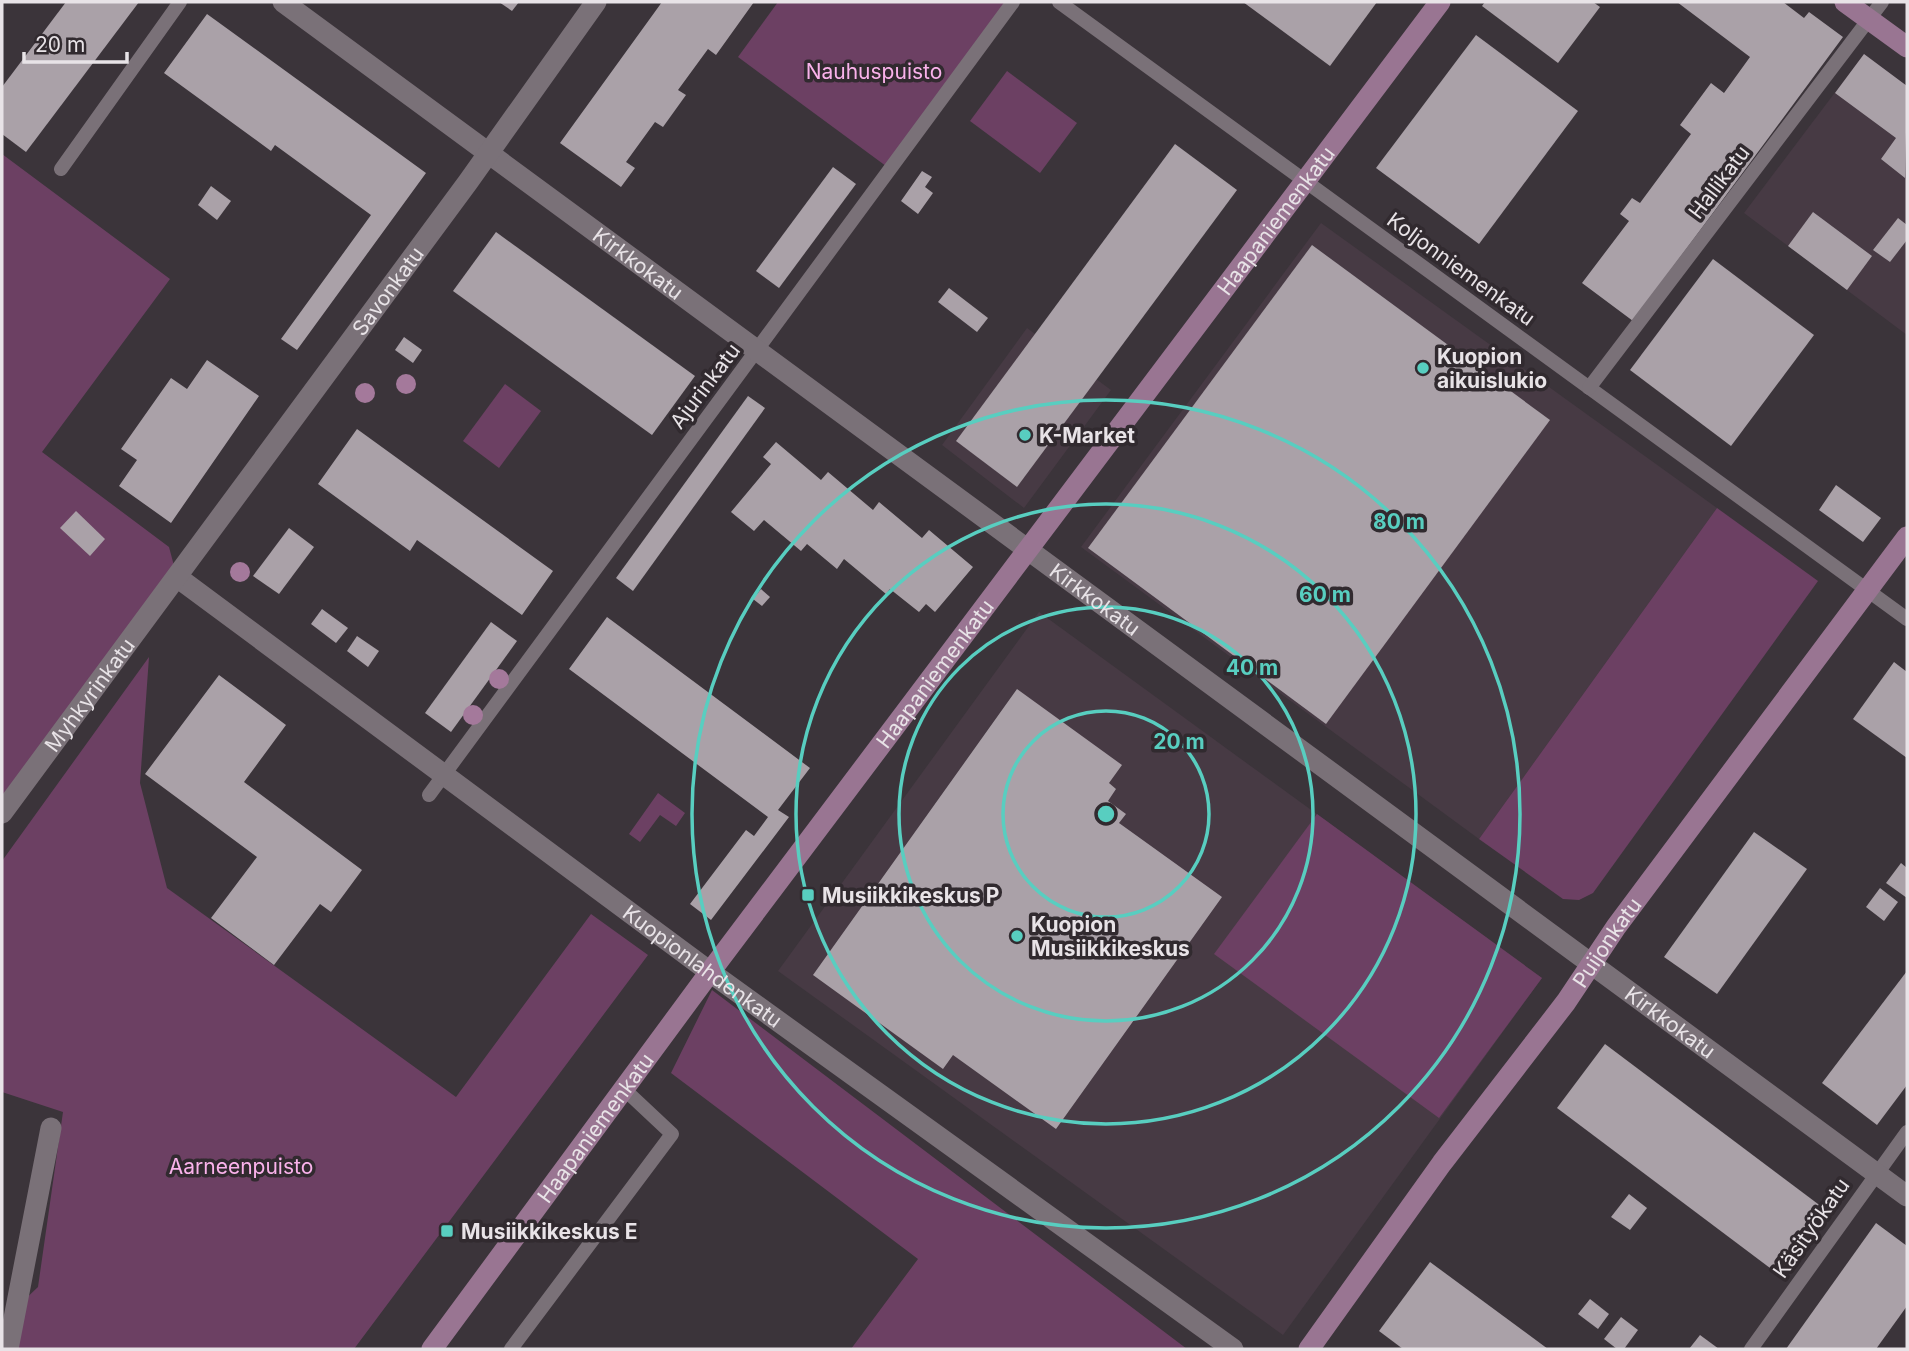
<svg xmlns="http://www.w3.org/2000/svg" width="1909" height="1351" font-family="Inter,sans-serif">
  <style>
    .built { fill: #473a44 }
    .green { fill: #6c4063 }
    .building { fill: #aaa1a8 }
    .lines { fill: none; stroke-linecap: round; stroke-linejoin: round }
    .lane { stroke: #7a7178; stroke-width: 14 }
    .street { stroke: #7a7178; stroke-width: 21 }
    .secondary { stroke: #997592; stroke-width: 21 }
    .tree { fill: #a4799b }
    .ring { fill: none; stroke: #58cec0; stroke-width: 3.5 }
    .poi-dot { fill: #58cec0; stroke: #312a2f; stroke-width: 2.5 }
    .labels { text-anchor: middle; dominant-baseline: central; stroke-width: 7; stroke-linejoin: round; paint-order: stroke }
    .park-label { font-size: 21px; fill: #fab2eb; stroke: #312a2f }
    .street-label { font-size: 21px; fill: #e8e3e7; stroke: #312a2f }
    .poi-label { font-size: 21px; font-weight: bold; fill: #e8e3e7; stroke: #312a2f; text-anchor: start }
    .centre { fill: #58cec0; stroke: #312a2f; stroke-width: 3.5 }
    .ring-label { font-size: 21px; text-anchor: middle; font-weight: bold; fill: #58cec0; stroke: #312a2f; stroke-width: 7; stroke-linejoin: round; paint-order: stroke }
  </style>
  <rect width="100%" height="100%" fill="#3b343a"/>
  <g class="built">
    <path d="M1864 54 1907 86V335L1744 213Z"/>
    <path d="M1321 223 1717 508 1479 839 1081 547Z"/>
    <path d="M1027 328 1111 390 1024 508 942 445Z"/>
    <path d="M1039 612 1542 978 1283 1335 778 971Z"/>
  </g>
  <g class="green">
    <path d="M778 2H1013L890 169 738 57Z"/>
    <path d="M1007 71 1077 123 1040 173 970 121Z"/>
    <path d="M2 154 170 279 42 452 169 547 177 577 2 813Z"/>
    <path d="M505 384 541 411 499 468 463 441Z"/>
    <path d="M1717 508 1818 581 1593 893 1579 900 1563 899 1479 839Z"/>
    <path d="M149 657 140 783 167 888 456 1097 591 914 648 955 354 1349H8L18 1306 38 1287 63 1112 2 1092V861Z"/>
    <path d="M658 793 685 813 676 826 660 815 640 842 629 834Z"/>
    <path d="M1317 814 1542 978 1439 1118 1214 954Z"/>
    <path d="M712 990 1187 1349H851L918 1259 671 1073Z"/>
  </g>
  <g class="building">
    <path d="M66 2H139L26 152 2 134V87Z"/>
    <path d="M499 2H519L512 11Z"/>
    <path d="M662 2H754L716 55 708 49 678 90 686 95 663 127 655 122 626 162 635 168 621 187 560 143Z"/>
    <path d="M1243 2H1377L1330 66Z"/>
    <path d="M1485 2H1593L1600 7 1558 63 1482 6Z"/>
    <path d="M1677 2H1783L1804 18 1809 12 1843 37 1633 321 1582 283 1629 221 1620 214 1632 198 1640 203 1691 134 1680 125 1711 83 1724 93 1750 57Z"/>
    <path d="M207 14 426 173 297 350 281 339 371 215 275 145 271 151 164 73Z"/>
    <path d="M1476 35 1578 111 1479 244 1376 168Z"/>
    <path d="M1864 54 1907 86 1905 178 1881 159 1896 138 1835 93Z"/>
    <path d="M1175 144 1237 190 1017 487 956 441Z"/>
    <path d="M833 167 856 184 779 288 756 271Z"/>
    <path d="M922 171 932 177 925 187 933 193 918 214 901 201Z"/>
    <path d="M211 186 231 201 217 220 198 205Z"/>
    <path d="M1813 212 1872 256 1847 290 1788 246Z"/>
    <path d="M1898 218 1907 225V240L1890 262 1873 250Z"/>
    <path d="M496 232 695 376 652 435 453 291Z"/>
    <path d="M1312 245 1550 420 1326 724 1088 548Z"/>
    <path d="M1713 259 1814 335 1731 446 1630 370Z"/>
    <path d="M949 288 988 318 977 332 938 302Z"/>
    <path d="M404 337 422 350 413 363 395 350Z"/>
    <path d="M207 360 259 396 171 523 119 486 137 460 121 449 171 378 187 389Z"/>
    <path d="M748 396 765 408 633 591 616 578Z"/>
    <path d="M357 429 553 571 522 615 417 540 410 551 318 484Z"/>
    <path d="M776 442 821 480 828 472 873 510 879 502 922 538 929 530 973 567 935 612 926 604 919 612 890 589 886 594 844 559 837 569 807 544 801 551 764 520 754 531 731 512 771 464 763 457Z"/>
    <path d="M1836 485 1881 518 1863 542 1819 510Z"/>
    <path d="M76 511 105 539 90 556 60 528Z"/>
    <path d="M289 528 314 547 279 594 253 576Z"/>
    <path d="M761 589 770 597 762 606 753 599Z"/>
    <path d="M322 609 348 628 336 643 311 624Z"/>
    <path d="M607 617 810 768 778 810 789 817 711 920 690 904 746 830 754 836 768 817 569 669Z"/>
    <path d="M491 622 517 641 451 732 425 713Z"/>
    <path d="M357 636 379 651 368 667 347 651Z"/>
    <path d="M1894 662 1907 672V758L1853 719Z"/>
    <path d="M219 675 286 725 244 782 362 870 331 912 320 904 274 965 211 918 257 857 145 774Z"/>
    <path d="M1017 689 1122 765 1109 783 1116 789 1108 801 1126 814 1119 823 1222 897 1056 1129 953 1055 943 1069 813 975Z"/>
    <path d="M1754 832 1807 869 1717 994 1664 957Z"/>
    <path d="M1901 863 1907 868V898L1886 883Z"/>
    <path d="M1880 888 1898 902 1884 921 1866 907Z"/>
    <path d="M1907 971V1085L1877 1125 1822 1083Z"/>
    <path d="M1605 1044 1826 1210 1778 1274 1557 1108Z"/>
    <path d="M1629 1194 1647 1208 1630 1230 1611 1217Z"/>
    <path d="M1876 1223 1907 1246V1306L1876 1349H1786Z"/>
    <path d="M1430 1262 1548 1349H1403L1379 1331Z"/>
    <path d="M1590 1299 1609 1314 1598 1329 1578 1314Z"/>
    <path d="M1621 1317 1638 1330 1624 1349H1617L1604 1339Z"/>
    <path d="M1700 1335 1719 1349H1689Z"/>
  </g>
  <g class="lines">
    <g class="lane">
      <path d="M1059 2 1907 619"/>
      <path d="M61 169 180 2"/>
      <path d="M1589 388 1882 2"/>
      <path d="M429 795 1013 2"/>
      <path d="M511 1349 672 1134 624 1089"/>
      <path d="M1751 1349 1907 1132"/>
    </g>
    <g class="street">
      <path id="s1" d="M283 2 1907 1196"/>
      <path id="s2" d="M177 577 710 972 1233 1349"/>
      <path id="s3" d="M2 813 468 182 596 2"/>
      <path d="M8 1349 51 1128"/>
    </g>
    <g class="secondary">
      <path d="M1845 2 1907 47"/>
      <path id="s4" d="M432 1349 710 972 1440 2"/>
      <path id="s5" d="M1309 1349 1442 1163 1566 1002 1616 927 1907 537"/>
    </g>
  </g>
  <g class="tree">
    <circle cx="406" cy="384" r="10"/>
    <circle cx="365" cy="393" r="10"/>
    <circle cx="240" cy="572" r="10"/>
    <circle cx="499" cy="679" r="10"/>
    <circle cx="473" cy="715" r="10"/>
  </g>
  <g class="ring">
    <circle cx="1106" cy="814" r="103"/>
    <circle cx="1106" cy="814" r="207"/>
    <circle cx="1106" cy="814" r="310"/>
    <circle cx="1106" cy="814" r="414"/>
  </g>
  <g class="poi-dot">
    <circle cx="1423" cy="368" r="7"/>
    <circle cx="1025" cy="435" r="7"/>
    <rect x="801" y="888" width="14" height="14" rx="3.5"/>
    <circle cx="1017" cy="936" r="7"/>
    <rect x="440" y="1224" width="14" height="14" rx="3.5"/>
  </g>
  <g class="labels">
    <g class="park-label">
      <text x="874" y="71">Nauhuspuisto</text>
      <text x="241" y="1166">Aarneenpuisto</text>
    </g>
    <g class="street-label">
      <text transform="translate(1719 182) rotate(-53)">Hallikatu</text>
      <text stroke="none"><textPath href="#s4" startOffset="1409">Haapaniemenkatu</textPath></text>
      <text stroke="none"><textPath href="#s1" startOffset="441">Kirkkokatu</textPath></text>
      <text transform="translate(1461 269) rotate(36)">Koljonniemenkatu</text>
      <text stroke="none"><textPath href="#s3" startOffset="649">Savonkatu</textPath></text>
      <text transform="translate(705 386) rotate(-53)">Ajurinkatu</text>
      <text stroke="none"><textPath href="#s1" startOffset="1008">Kirkkokatu</textPath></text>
      <text stroke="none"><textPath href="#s4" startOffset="842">Haapaniemenkatu</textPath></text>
      <text stroke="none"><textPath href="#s3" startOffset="147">Myhkyrinkatu</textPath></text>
      <text stroke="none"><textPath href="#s5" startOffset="504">Puijonkatu</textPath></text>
      <text stroke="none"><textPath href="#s2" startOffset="654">Kuopionlahdenkatu</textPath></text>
      <text stroke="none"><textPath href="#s1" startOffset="1722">Kirkkokatu</textPath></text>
      <text stroke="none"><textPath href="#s4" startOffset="275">Haapaniemenkatu</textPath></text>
      <text transform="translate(1811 1228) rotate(-55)">Käsityökatu</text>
    </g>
    <g class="poi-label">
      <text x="1437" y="356">Kuopion<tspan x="1437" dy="24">aikuislukio</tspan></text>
      <text x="1039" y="435">K-Market</text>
      <text x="822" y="895">Musiikkikeskus P</text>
      <text x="1031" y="924">Kuopion<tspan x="1031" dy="24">Musiikkikeskus</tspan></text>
      <text x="461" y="1231">Musiikkikeskus E</text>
    </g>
  </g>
  <circle cx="1106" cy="814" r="10" class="centre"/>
  <g class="ring-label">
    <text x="1399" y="529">80 m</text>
    <text x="1325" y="602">60 m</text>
    <text x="1252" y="675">40 m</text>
    <text x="1179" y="749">20 m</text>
  </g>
  <rect width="1909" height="1351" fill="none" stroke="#e8e3e7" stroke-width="7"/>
  <path d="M24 52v10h103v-10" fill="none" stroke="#e8e3e7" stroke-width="3.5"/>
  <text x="35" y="52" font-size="21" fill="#e8e3e7" stroke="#312a2f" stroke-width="5" paint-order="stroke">20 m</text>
</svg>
